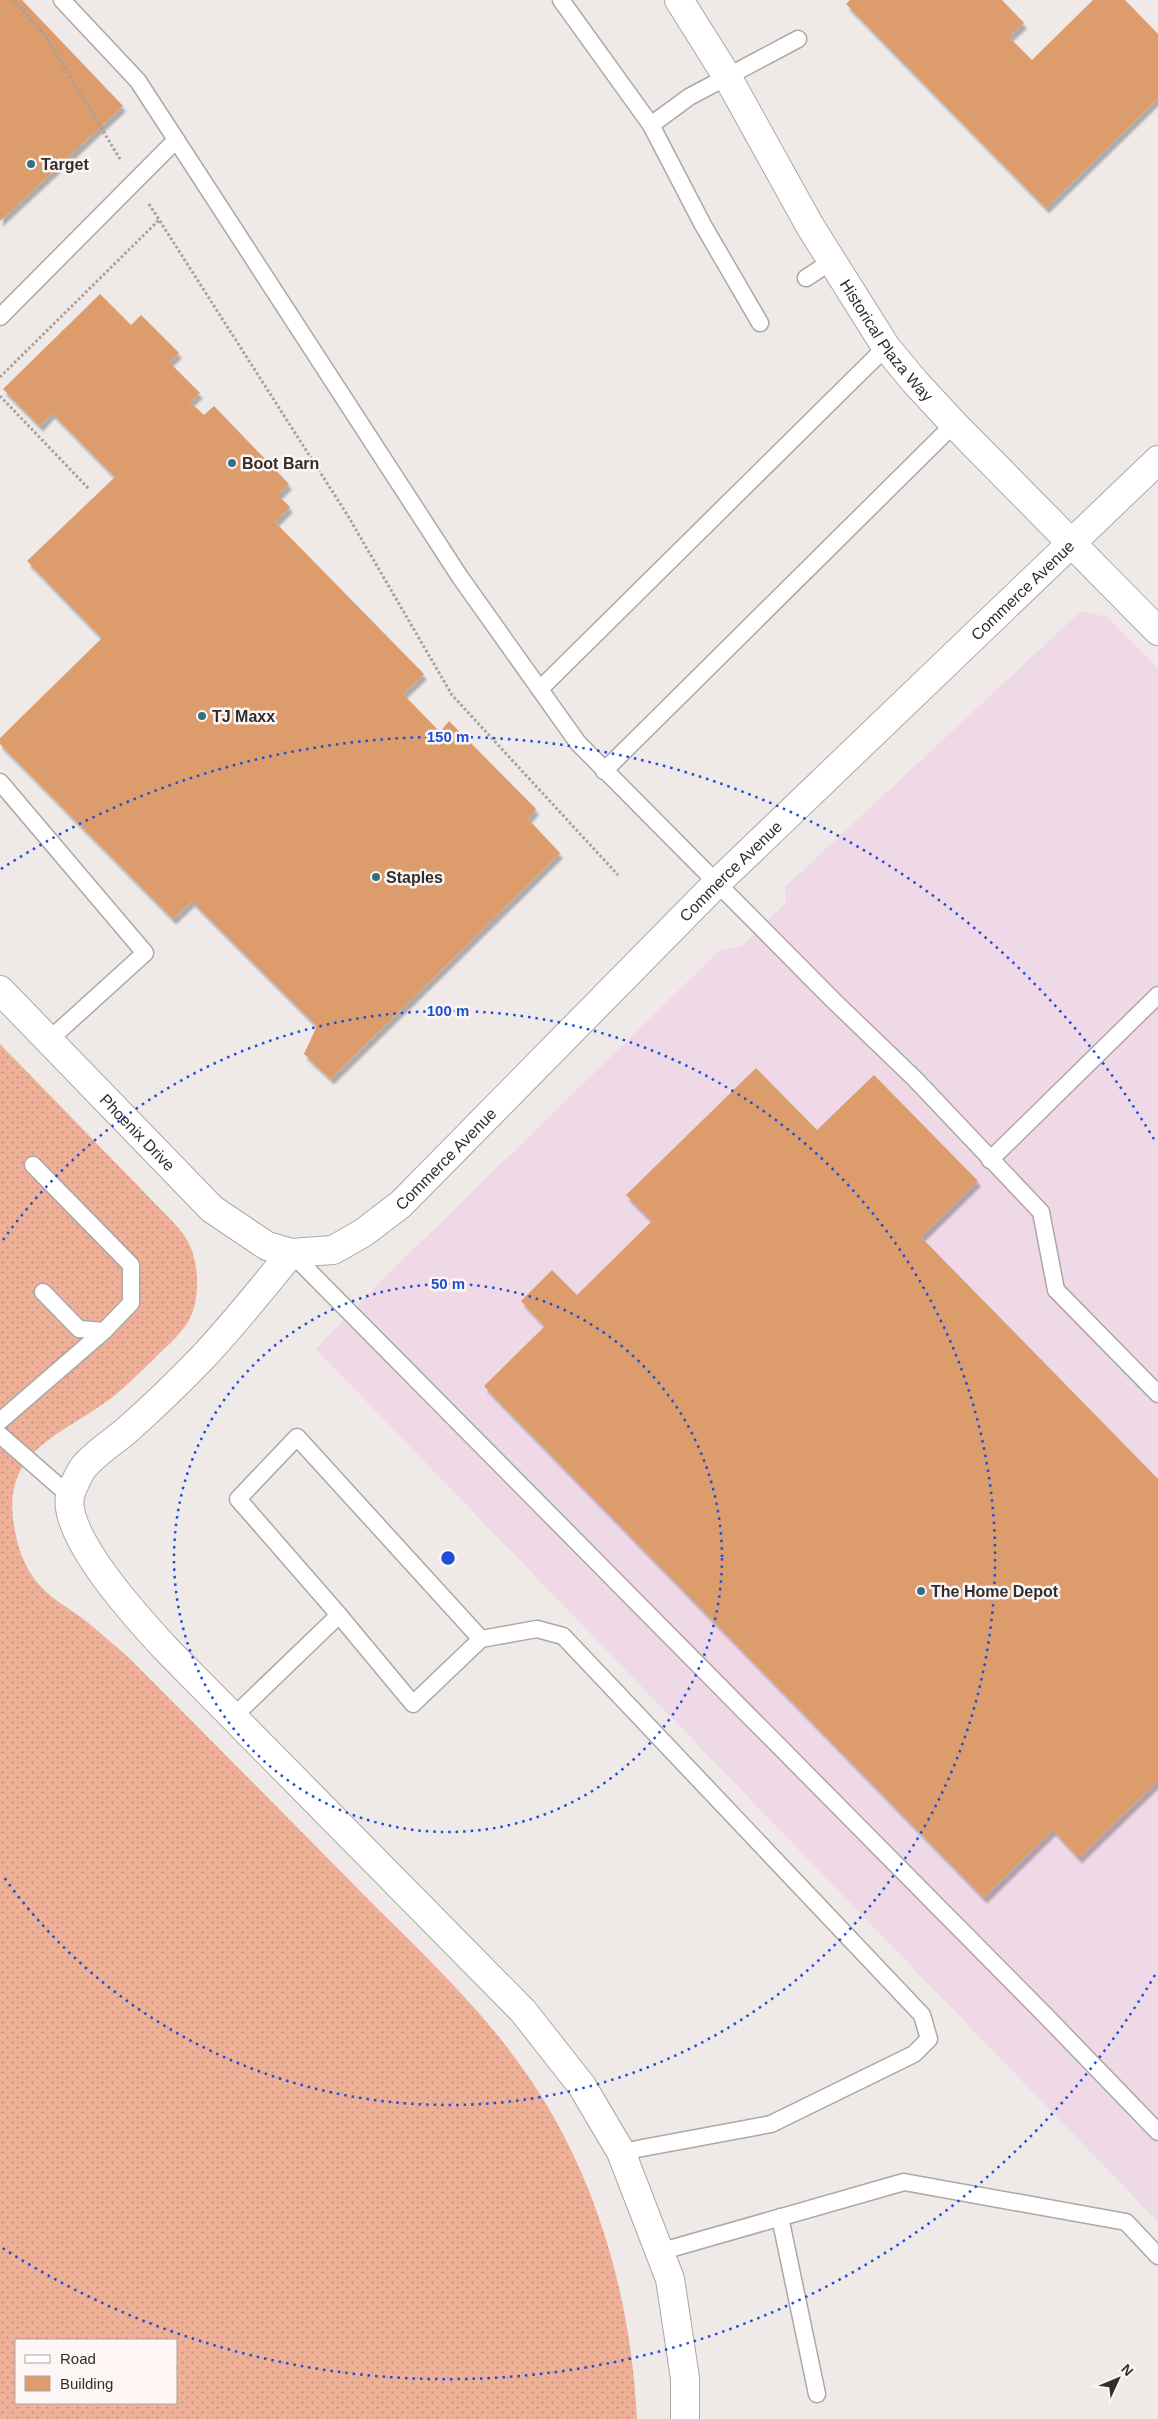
<svg xmlns="http://www.w3.org/2000/svg" width="1158" height="2419" font-family="Helvetica,sans-serif">
  <style>
    .commercial { fill: #f0d9e7 }
    .grass { fill: url(#grass-dots); fill-rule: evenodd }
    .building { fill: #dc9c6c; filter: url(#shadow) }
    .lines { fill: none; stroke-linecap: round; stroke-linejoin: round }
    .lane-casing { stroke: #ada7a5; stroke-width: 19 }
    .street-casing { stroke: #ada7a5; stroke-width: 30 }
    .secondary-casing { stroke: #ada7a5; stroke-width: 30 }
    .path { stroke: #a5a19f; stroke-width: 3; stroke-dasharray: 2.5 2.5; stroke-linecap: butt }
    .lane { stroke: #fff; stroke-width: 16 }
    .street { stroke: #fff; stroke-width: 28 }
    .secondary { stroke: #fff; stroke-width: 28 }
    .ring { fill: none; stroke: #1d4ed8; stroke-width: 2.5; stroke-dasharray: 2.5 5 }
    .poi-dot { fill: #327086; stroke: #fdf6f4; stroke-width: 2 }
    .labels { text-anchor: middle; dominant-baseline: central; stroke-width: 5; stroke-linejoin: round; paint-order: stroke }
    .poi-label { font-size: 16px; font-weight: bold; fill: #302e2d; stroke: #fdf6f4; text-anchor: start }
    .street-label { font-size: 16px; fill: #302e2d; stroke: #fdf6f4 }
    .centre { fill: #1d4ed8; stroke: #fdf6f4; stroke-width: 2.5 }
    .ring-label { font-size: 15px; text-anchor: middle; font-weight: bold; fill: #1d4ed8; stroke: #fdf6f4; stroke-width: 5; stroke-linejoin: round; paint-order: stroke }
  </style>
  <defs>
    <pattern id="grass-dots" width="8" height="8" patternUnits="userSpaceOnUse" patternTransform="scale(1.25)"><rect width="8" height="8" fill="#efb098"/><path d="M2 2h.1M6 6h.1" fill="none" stroke="#c2907c" stroke-width="1.8" stroke-linecap="round"/></pattern>
    <filter id="shadow"><feDropShadow dx="3" dy="5.5" stdDeviation="1" flood-color="#0004"/></filter>
  </defs>
  <rect width="100%" height="100%" fill="#efe9e7"/>
  <path class="commercial" d="M1081 611 1107 617 1158 669V2222L316 1349 381 1281 720 950 742 946 786 903 785 887Z"/>
  <path class="grass" d="M0 1044 175 1224C180 1230 185 1236 188 1242 201 1266 201 1308 183 1329 175 1340 163 1349 154 1359 137 1375 122 1391 103 1404 56 1437 2 1454 14 1525 17 1545 23 1564 36 1581 49 1598 69 1608 86 1621 100 1633 115 1645 129 1658 204 1733 278 1808 352 1883 413 1945 479 2004 528 2076 597 2176 631 2298 637 2419H0ZM16 2340H176V2403H16Z"/>
  <g class="building">
    <path d="M0 0H22L123 106 0 221Z"/>
    <path d="M850 0H1002L1024 23 1009 37 1032 60 1093 0H1125L1158 34V98L1046 208 846 4Z"/>
    <path d="M100 294 131 325 141 315 179 353 169 362 200 393 190 402 204 415 214 406 289 484 278 495 290 507 275 522 424 674 403 694 440 732 449 721 536 809 528 819 560 853 331 1079 304 1054 317 1026 192 901 173 919 0 744V738L102 638 27 561 115 477 52 413 40 426 3 389Z"/>
    <path d="M756 1068 817 1130 874 1075 978 1181 921 1237 1158 1479V1781L1079 1858 1053 1830 984 1898 484 1386 545 1326 521 1301 552 1270 577 1295 652 1221 626 1195Z"/>
  </g>
  <g class="lines">
    <defs>
      <g id="lane">
        <path d="M62 0 138 81 460 577 578 743 834 1001 915 1079 1041 1212 1056 1290 1158 1394"/>
        <path d="M561 0 651 125 689 97 798 39"/>
        <path d="M651 125 703 225 760 323"/>
        <path d="M806 278 832 261"/>
        <path d="M0 317 176 140"/>
        <path d="M540 689 886 347"/>
        <path d="M604 771 954 424"/>
        <path d="M0 782 145 953 49 1040"/>
        <path d="M990 1160 1158 995"/>
        <path d="M33 1165 131 1265V1303L104 1331 79 1329 43 1292"/>
        <path d="M291 1253 1046 2016 1158 2132"/>
        <path d="M0 1421 104 1331"/>
        <path d="M0 1435 70 1496"/>
        <path d="M339 1615 413 1704 481 1639 537 1629 563 1636 922 2015 929 2039 914 2054 771 2124 621 2152"/>
        <path d="M233 1717 339 1615 238 1499 297 1437 481 1639"/>
        <path d="M780 2217 817 2394"/>
        <path d="M659 2252 904 2182 1126 2222 1158 2256"/>
      </g>
      <g id="street">
        <path id="s1" d="M679 0 728 78 810 226 886 347 915 382 954 424 1158 631"/>
        <path d="M291 1253C262 1289 234 1324 203 1357 178 1383 152 1408 126 1431 113 1442 94 1454 83 1468 79 1474 72 1488 70 1496 62 1536 140 1621 167 1650L523 2011 582 2086 621 2152 670 2279 685 2378V2419"/>
      </g>
      <g id="secondary">
        <path id="s2" d="M0 990 212 1209 267 1246 291 1253 333 1250 363 1233 401 1204 718 882 1158 460"/>
      </g>
    </defs>
    <use href="#lane" class="lane-casing"/>
    <use href="#street" class="street-casing"/>
    <use href="#secondary" class="secondary-casing"/>
    <g class="path">
      <path d="M13 0 44 34 120 159"/>
      <path d="M149 204 348 516 452 695 618 875"/>
      <path d="M0 377 159 220"/>
      <path d="M0 396 89 489"/>
    </g>
    <use href="#lane" class="lane"/>
    <use href="#street" class="street"/>
    <use href="#secondary" class="secondary"/>
  </g>
  <g class="ring">
    <circle cx="448" cy="1558" r="274"/>
    <path d="M3 1240A547 547 0 1 1 3 1876"/>
    <path d="M1155 1975A821 821 0 0 1 1 2247M1 869A821 821 0 0 1 1155 1141"/>
  </g>
  <g class="poi-dot">
    <circle cx="31" cy="164" r="5"/>
    <circle cx="232" cy="463" r="5"/>
    <circle cx="202" cy="716" r="5"/>
    <circle cx="376" cy="877" r="5"/>
    <circle cx="921" cy="1591" r="5"/>
  </g>
  <g class="labels">
    <g class="poi-label">
      <text x="41" y="164">Target</text>
      <text x="242" y="463">Boot Barn</text>
      <text x="212" y="716">TJ Maxx</text>
      <text x="386" y="877">Staples</text>
      <text x="931" y="1591">The Home Depot</text>
    </g>
    <g class="street-label">
      <text stroke="none"><textPath href="#s1" startOffset="399">Historical Plaza Way</textPath></text>
      <text stroke="none"><textPath href="#s2" startOffset="1394">Commerce Avenue</textPath></text>
      <text stroke="none"><textPath href="#s2" startOffset="989">Commerce Avenue</textPath></text>
      <text stroke="none"><textPath href="#s2" startOffset="198">Phoenix Drive</textPath></text>
      <text stroke="none"><textPath href="#s2" startOffset="584">Commerce Avenue</textPath></text>
    </g>
  </g>
  <circle cx="448" cy="1558" r="8" class="centre"/>
  <g class="ring-label">
    <text x="448" y="742">150 m</text>
    <text x="448" y="1016">100 m</text>
    <text x="448" y="1289">50 m</text>
  </g>
  <rect x="15" y="2339" width="162" height="65" fill="#fdf6f4" stroke="#aba6a4"/>
  <rect x="25" y="2355" width="25" height="8" fill="#ffffff" stroke="#aba6a4"/>
  <text x="60" y="2364" font-size="15" fill="#302e2d">Road</text>
  <rect x="25" y="2376" width="25" height="15" fill="#dc9c6c" stroke="#aba6a4"/>
  <text x="60" y="2389" font-size="15" fill="#302e2d">Building</text>
  <g transform="translate(1118 2379) rotate(46)" stroke="#fdf6f4" stroke-width="4" paint-order="stroke">
  <path d="M0-4L9 19L0 12L-9 19Z" fill="#302e2d"/>
  <text y="-8" font-size="14" font-weight="bold" text-anchor="middle" fill="#302e2d">N</text>
  </g>
</svg>
